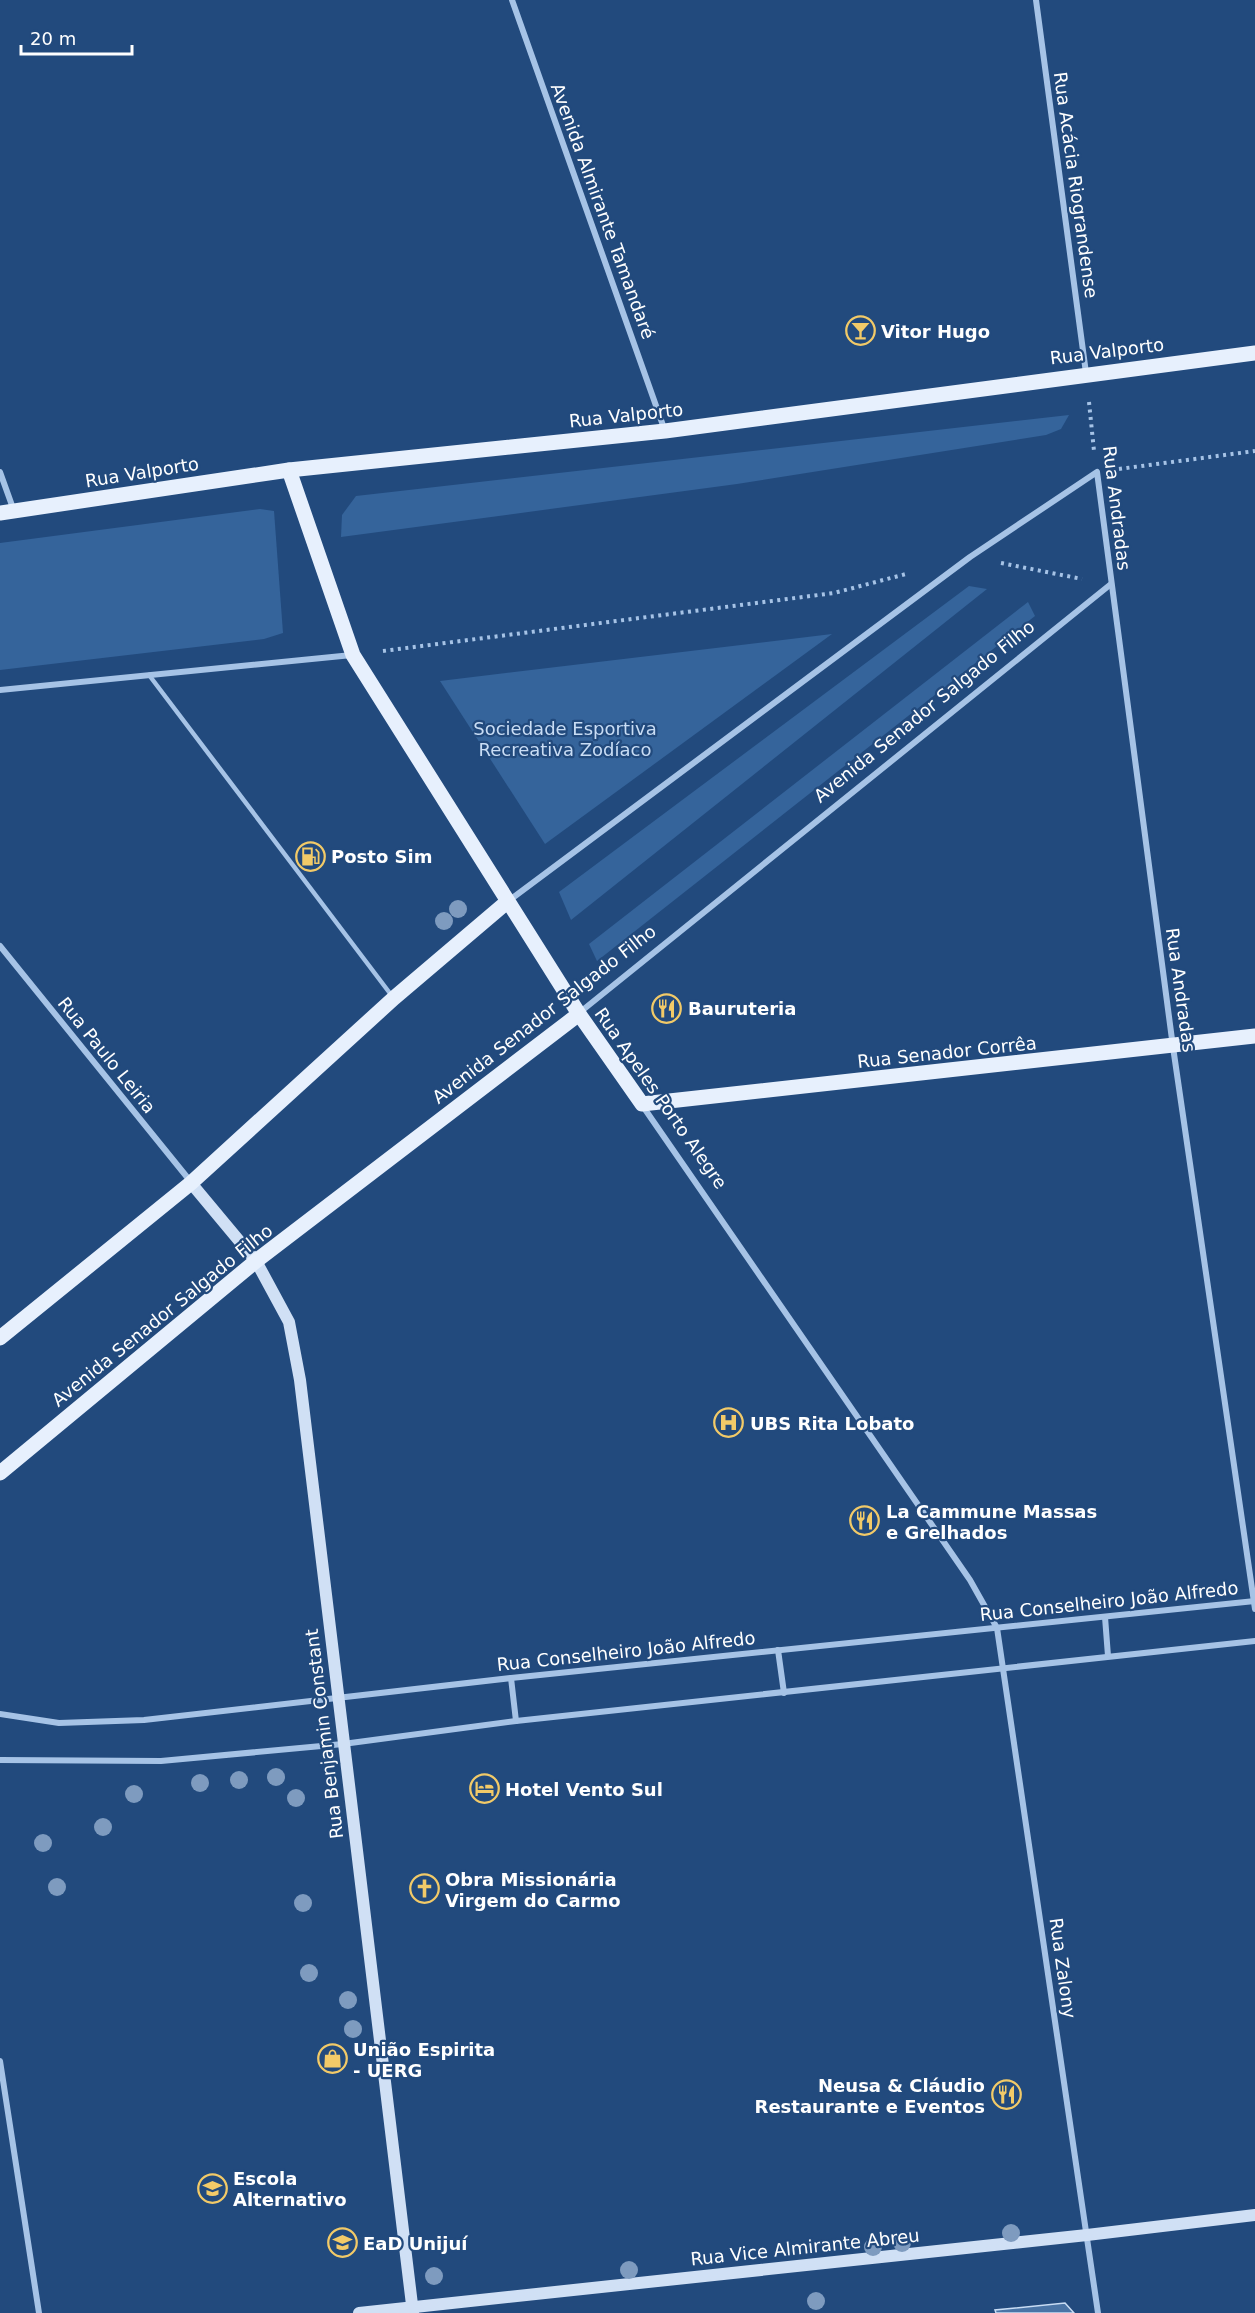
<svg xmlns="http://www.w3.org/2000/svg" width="1255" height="2313" font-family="'DejaVu Sans',sans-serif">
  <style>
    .green { fill: #35649b }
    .building { fill: #4a74a6; stroke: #c9ddf5; stroke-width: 1.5 }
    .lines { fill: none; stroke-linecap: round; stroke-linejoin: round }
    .path { stroke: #a6c3e6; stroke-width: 4; stroke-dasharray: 3 4.5; stroke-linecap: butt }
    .lane { stroke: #a6c3e6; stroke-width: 4.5 }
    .street { stroke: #a6c3e6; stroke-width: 6 }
    .secondary { stroke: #d0e0f5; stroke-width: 12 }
    .primary { stroke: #e7f0fd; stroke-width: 15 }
    .tree { fill: #7e9bbf }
    .labels { text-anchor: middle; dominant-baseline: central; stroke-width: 4.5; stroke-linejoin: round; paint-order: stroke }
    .street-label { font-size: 18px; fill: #fff; stroke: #224a7d }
    .poi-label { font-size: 18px; font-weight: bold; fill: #fff; stroke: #224a7d; text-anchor: start }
    .park-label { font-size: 18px; fill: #c9ddf5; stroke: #224a7d }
  </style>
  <rect width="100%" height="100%" fill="#224a7d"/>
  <g class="green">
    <path d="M1069 415 1061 429 1046 435 737 484 341 537 342 515 356 496Z"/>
    <path d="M260 509 274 511 283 633 264 639 0 670V543Z"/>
    <path d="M969 586 987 589 571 920 559 892Z"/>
    <path d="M1028 602 1035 616 597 961 589 944Z"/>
    <path d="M832 634 545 844 440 681Z"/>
  </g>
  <path class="building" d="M1065 2303 1074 2313H996L995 2310Z"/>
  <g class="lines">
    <g class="path">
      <path d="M1089 402 1094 451"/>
      <path d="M1119 469 1255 451"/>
      <path d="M1001 563 1082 579"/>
      <path d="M383 651 834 593 906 574"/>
    </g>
    <path class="lane" d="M149 675 392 996"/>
    <g class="street">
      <path d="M512 0 665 431"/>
      <path d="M1036 0 1086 373"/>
      <path d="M0 472 14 511"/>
      <path d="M0 690 352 655"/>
      <path d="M507 902 970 557 1097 472 1173 1047 1255 1609"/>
      <path d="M0 946 191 1182"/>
      <path d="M579 1013 1111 584"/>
      <path d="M642 1105 970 1580 997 1628 1098 2313"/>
      <path d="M1105 1617 1108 1656"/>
      <path d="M778 1650 784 1693"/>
      <path d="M511 1678 516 1721"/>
      <path d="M0 1714 59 1723 144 1720 511 1678 1255 1601"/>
      <path d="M0 1760 161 1761 343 1744 516 1721 1255 1641"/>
      <path d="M0 2061 39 2313"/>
    </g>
    <g class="secondary">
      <path d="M191 1183 256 1261 289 1322 300 1380 413 2313"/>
      <path d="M359 2313 1087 2235 1255 2215"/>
    </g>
    <g class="primary">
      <path d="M289 470 353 655 579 1014 642 1104 1255 1036"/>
      <path d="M0 513 289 470 665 431 1255 353"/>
      <path d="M0 1338 191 1183 394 998 507 902"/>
      <path d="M0 1473 256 1261 579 1014"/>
    </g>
  </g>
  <g class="tree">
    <circle cx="458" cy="909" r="9"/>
    <circle cx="444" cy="921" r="9"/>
    <circle cx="276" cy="1777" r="9"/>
    <circle cx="239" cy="1780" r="9"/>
    <circle cx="200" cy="1783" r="9"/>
    <circle cx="134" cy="1794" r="9"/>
    <circle cx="296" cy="1798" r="9"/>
    <circle cx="103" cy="1827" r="9"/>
    <circle cx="43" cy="1843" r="9"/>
    <circle cx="57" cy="1887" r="9"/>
    <circle cx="303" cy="1903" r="9"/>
    <circle cx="309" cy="1973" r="9"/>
    <circle cx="348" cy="2000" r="9"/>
    <circle cx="353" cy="2029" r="9"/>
    <circle cx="1011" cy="2233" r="9"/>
    <circle cx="902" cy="2243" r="9"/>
    <circle cx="873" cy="2247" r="9"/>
    <circle cx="629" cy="2270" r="9"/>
    <circle cx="434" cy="2276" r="9"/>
    <circle cx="816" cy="2301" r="9"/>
  </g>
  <defs>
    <symbol id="bar-ring" viewBox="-11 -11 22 22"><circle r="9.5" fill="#224a7d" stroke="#f2ca68" stroke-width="1.5"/><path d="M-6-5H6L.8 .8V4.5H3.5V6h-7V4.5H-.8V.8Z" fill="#f2ca68"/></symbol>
    <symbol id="fuel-ring" viewBox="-11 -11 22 22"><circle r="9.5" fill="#224a7d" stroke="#f2ca68" stroke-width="1.5"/><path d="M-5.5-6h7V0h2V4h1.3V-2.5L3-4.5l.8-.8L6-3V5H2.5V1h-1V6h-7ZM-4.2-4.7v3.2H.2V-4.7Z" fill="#f2ca68"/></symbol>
    <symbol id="restaurant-ring" viewBox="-11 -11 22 22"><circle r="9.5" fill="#224a7d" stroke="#f2ca68" stroke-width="1.5"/><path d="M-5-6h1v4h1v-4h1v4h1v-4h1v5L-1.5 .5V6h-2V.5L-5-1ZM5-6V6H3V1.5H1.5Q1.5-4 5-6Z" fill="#f2ca68"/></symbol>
    <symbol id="hospital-ring" viewBox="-11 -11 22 22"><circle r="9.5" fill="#224a7d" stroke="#f2ca68" stroke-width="1.5"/><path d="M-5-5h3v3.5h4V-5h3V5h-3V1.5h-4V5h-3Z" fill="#f2ca68"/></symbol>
    <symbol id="hotel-ring" viewBox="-11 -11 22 22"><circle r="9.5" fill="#224a7d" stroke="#f2ca68" stroke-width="1.5"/><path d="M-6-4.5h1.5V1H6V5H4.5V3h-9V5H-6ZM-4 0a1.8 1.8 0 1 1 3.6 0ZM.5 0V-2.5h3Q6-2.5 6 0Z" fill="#f2ca68"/></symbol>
    <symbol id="church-ring" viewBox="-11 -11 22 22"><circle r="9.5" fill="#224a7d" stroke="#f2ca68" stroke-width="1.5"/><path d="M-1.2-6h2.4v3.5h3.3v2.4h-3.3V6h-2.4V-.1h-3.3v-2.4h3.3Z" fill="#f2ca68"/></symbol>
    <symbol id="shop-ring" viewBox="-11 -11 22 22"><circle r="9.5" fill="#224a7d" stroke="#f2ca68" stroke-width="1.5"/><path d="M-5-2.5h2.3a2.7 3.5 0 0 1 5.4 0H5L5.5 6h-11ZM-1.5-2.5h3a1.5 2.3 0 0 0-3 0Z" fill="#f2ca68"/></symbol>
    <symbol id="school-ring" viewBox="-11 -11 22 22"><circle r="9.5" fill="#224a7d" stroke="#f2ca68" stroke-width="1.5"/><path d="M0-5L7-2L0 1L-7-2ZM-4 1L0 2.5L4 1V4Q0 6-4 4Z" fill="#f2ca68"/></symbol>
    <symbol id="university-ring" viewBox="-11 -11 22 22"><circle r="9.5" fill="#224a7d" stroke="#f2ca68" stroke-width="1.5"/><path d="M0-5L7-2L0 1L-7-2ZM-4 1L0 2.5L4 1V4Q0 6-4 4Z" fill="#f2ca68"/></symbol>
  </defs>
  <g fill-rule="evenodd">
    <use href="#bar-ring" x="844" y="314" width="33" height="33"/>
    <use href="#fuel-ring" x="294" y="840" width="33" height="33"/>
    <use href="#restaurant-ring" x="650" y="992" width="33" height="33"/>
    <use href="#hospital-ring" x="712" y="1406" width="33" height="33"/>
    <use href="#restaurant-ring" x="848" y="1504" width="33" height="33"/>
    <use href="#hotel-ring" x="468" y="1772" width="33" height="33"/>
    <use href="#church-ring" x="408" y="1872" width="33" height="33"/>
    <use href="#shop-ring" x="316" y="2042" width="33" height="33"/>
    <use href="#restaurant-ring" x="990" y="2078" width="33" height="33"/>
    <use href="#school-ring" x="196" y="2172" width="33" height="33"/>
    <use href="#university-ring" x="326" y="2226" width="33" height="33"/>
  </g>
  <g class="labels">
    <g class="street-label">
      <text transform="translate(1076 185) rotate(82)">Rua Acácia Riograndense</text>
      <text transform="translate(603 211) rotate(70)">Avenida Almirante Tamandaré</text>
      <text transform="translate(1107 351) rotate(-7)">Rua Valporto</text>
      <text transform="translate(626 415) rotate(-6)">Rua Valporto</text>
      <text transform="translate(142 472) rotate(-9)">Rua Valporto</text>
      <text transform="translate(1117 508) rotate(83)">Rua Andradas</text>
      <text transform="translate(924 711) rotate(-39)">Avenida Senador Salgado Filho</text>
      <text transform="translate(1181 990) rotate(82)">Rua Andradas</text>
      <text transform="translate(544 1014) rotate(-38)">Avenida Senador Salgado Filho</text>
      <text transform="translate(947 1052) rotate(-6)">Rua Senador Corrêa</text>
      <text transform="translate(107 1055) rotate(51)">Rua Paulo Leiria</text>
      <text transform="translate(661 1098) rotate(55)">Rua Apeles Porto Alegre</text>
      <text transform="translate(162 1315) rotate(-39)">Avenida Senador Salgado Filho</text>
      <text transform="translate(1109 1601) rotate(-6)">Rua Conselheiro João Alfredo</text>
      <text transform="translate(626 1651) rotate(-6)">Rua Conselheiro João Alfredo</text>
      <text transform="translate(324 1734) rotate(-97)">Rua Benjamin Constant</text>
      <text transform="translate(1063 1968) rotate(82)">Rua Zalony</text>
      <text transform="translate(805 2247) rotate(-6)">Rua Vice Almirante Abreu</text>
    </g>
    <g class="poi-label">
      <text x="881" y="331">Vitor Hugo</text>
      <text x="331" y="856">Posto Sim</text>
      <text x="688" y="1008">Bauruteria</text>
      <text x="750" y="1423">UBS Rita Lobato</text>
      <text x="886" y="1511">La Cammune Massas<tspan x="886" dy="21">e Grelhados</tspan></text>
      <text x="505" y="1789">Hotel Vento Sul</text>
      <text x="445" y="1879">Obra Missionária<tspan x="445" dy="21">Virgem do Carmo</tspan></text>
      <text x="353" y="2049">União Espirita<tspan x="353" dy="21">- UERG</tspan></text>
      <text x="985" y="2085" text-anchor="end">Neusa &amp; Cláudio<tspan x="985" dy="21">Restaurante e Eventos</tspan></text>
      <text x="233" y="2178">Escola<tspan x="233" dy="21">Alternativo</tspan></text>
      <text x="363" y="2243">EaD Unijuí</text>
    </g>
    <g class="park-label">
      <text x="565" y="728">Sociedade Esportiva<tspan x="565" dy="21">Recreativa Zodíaco</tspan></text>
    </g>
  </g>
  <path d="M21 45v9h111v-9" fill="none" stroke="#ffffff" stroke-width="3"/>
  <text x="30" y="45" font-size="18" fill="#ffffff" stroke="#224a7d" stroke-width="4.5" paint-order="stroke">20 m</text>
</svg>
